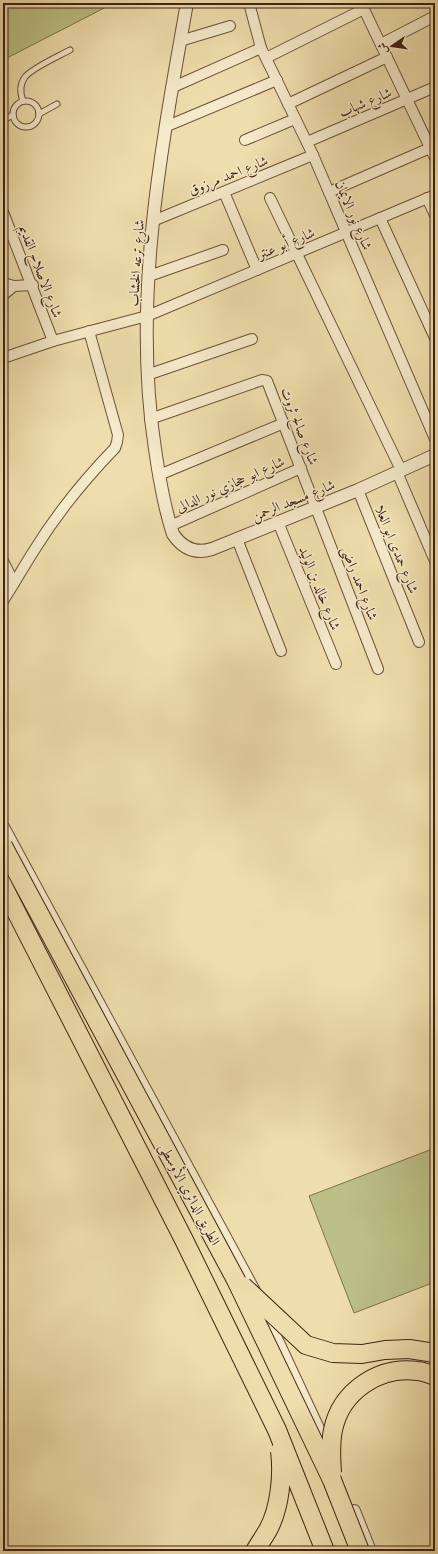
<svg xmlns="http://www.w3.org/2000/svg" width="438" height="1554" font-family="'Libre Caslon Text',Amiri,serif">
  <style>
    .garden { fill: #bcc087; stroke: #7e714c }
    .lines { fill: none; stroke-linecap: round; stroke-linejoin: round }
    .service-casing { stroke: #6c5139; stroke-width: 7 }
    .minor-casing { stroke: #6c5139; stroke-width: 12 }
    .tertiary-casing { stroke: #6c5139; stroke-width: 14 }
    .service { stroke: #f5eaca; stroke-width: 5 }
    .minor { stroke: #f5eaca; stroke-width: 10 }
    .tertiary { stroke: #f5eaca; stroke-width: 12 }
    .motorway-bridge-casing { stroke: #402212; stroke-width: 20; stroke-linecap: butt }
    .motorway-bridge { stroke: #efdead; stroke-width: 18 }
    .labels { text-anchor: middle; dominant-baseline: central; stroke-width: 3; stroke-linejoin: round; paint-order: stroke }
    .street-label { font-size: 14px; fill: #402212; stroke: #f5eaca }
  </style>
  <rect width="100%" height="100%" fill="#efdead"/>
  <filter id="stains"><feTurbulence type="fractalNoise" baseFrequency=".005" numOctaves="4"/><feColorMatrix values="0 0 0 0 .2 0 0 0 0 .09 0 0 0 0 .02 0 0 0 .5 -.17"/></filter>
  <radialGradient id="worn" r=".72"><stop offset=".6" stop-color="#630" stop-opacity="0"/><stop offset="1" stop-color="#630" stop-opacity=".3"/></radialGradient>
  <g class="garden">
    <path d="M3 3H114L3 60Z"/>
    <path d="M435 1148V1282L354 1313 309 1196Z"/>
  </g>
  <g class="lines">
    <defs>
      <g id="service">
        <circle cx="26" cy="114" r="13"/>
        <path d="M23 101C20 93 19 85 25 77 32 68 59 56 70 50"/>
        <path d="M39 114 57 104"/>
        <path d="M3 120 13 115"/>
      </g>
      <g id="minor">
        <path d="M249 3 261 48 313 155 435 439"/>
        <path d="M361 3 435 158"/>
        <path d="M180 41 230 26"/>
        <path d="M381 44 435 16"/>
        <path d="M266 58 364 9"/>
        <path d="M171 88 261 48"/>
        <path d="M288 104 387 57"/>
        <path d="M165 127 277 80"/>
        <path d="M245 140 295 119"/>
        <path d="M307 142 435 87"/>
        <path d="M224 192 257 270"/>
        <path d="M329 192 430 148"/>
        <path d="M270 198 401 470"/>
        <path d="M427 198 435 215"/>
        <path d="M3 212 53 341"/>
        <path d="M380 218 435 338"/>
        <path d="M153 221 313 155"/>
        <path d="M149 276 223 250"/>
        <path d="M3 283 14 286 33 285"/>
        <path d="M3 295 14 286"/>
        <path d="M3 358 53 341 147 316 435 195"/>
        <path d="M147 375 252 339"/>
        <path d="M150 419 262 380 267 381 378 669"/>
        <path d="M397 472 435 561"/>
        <path d="M159 475 284 423"/>
        <path d="M358 490 419 642"/>
        <path d="M278 522 336 664"/>
        <path d="M170 526 301 468"/>
        <path d="M237 539 281 651"/>
        <path d="M3 561 14 583"/>
        <path d="M3 601C14 584 24 566 35 549 58 512 85 479 115 448L117 442 118 435 89 331"/>
      </g>
      <g id="tertiary">
        <path d="M187 3C161 149 132 300 155 449 159 477 164 507 173 534 183 549 196 554 212 549L358 490 435 455"/>
        <path d="M3 827 253 1289 329 1452"/>
        <path d="M354 1511 370 1551"/>
      </g>
    </defs>
    <use href="#service" class="service-casing"/>
    <use href="#minor" class="minor-casing"/>
    <use href="#tertiary" class="tertiary-casing"/>
    <use href="#service" class="service"/>
    <use href="#minor" class="minor"/>
    <use href="#tertiary" class="tertiary"/>
    <defs>
      <g id="motorway-bridge">
        <path d="M3 846 236 1280 332 1480 360 1551"/>
        <path d="M3 886 184 1240 277 1430 325 1551"/>
        <path d="M243 1286 306 1345 333 1353 362 1354 385 1350 409 1349 435 1353"/>
        <path d="M332 1473C331 1459 330 1444 333 1430 341 1391 379 1366 417 1371 423 1371 429 1374 435 1376"/>
        <path d="M255 1551C259 1544 264 1537 268 1530 280 1508 283 1475 280 1451"/>
      </g>
    </defs>
    <use href="#motorway-bridge" class="motorway-bridge-casing"/>
    <use href="#motorway-bridge" class="motorway-bridge"/>
  </g>
  <g class="labels">
    <g class="street-label">
      <text transform="translate(365 102) rotate(-23)">شارع شهاب</text>
      <text transform="translate(228 175) rotate(-22)">شارع احمد مرزوق</text>
      <text transform="translate(354 215) rotate(67)">شارع نور الايمان</text>
      <text transform="translate(286 243) rotate(-23)">شارع أبو عنتر</text>
      <text transform="translate(136 263) rotate(-86)">شارع ترعه الخشاب</text>
      <text transform="translate(41 271) rotate(69)">شارع الاصلاح القديم</text>
      <text transform="translate(300 426) rotate(69)">شارع صالح ثروت</text>
      <text transform="translate(230 484) rotate(-24)">شارع ابو حجازي نور الدالى</text>
      <text transform="translate(293 500) rotate(-22)">شارع مسجد الرحمن</text>
      <text transform="translate(397 549) rotate(68)">شارع حمدى ابو العلا</text>
      <text transform="translate(360 583) rotate(69)">شارع احمد راضى</text>
      <text transform="translate(320 588) rotate(68)">شارع خالد بن الوليد</text>
      <text transform="translate(190 1194) rotate(62)">الطريق الدائري الأوسطى</text>
    </g>
  </g>
  <rect width="438" height="1554" fill="none" stroke="#efdead" stroke-width="16"/>
  <rect x="4" y="4" width="430" height="1546" fill="none" stroke="#402212" stroke-width="2"/>
  <rect x="8" y="8" width="422" height="1538" fill="none" stroke="#402212"/>
  <g transform="translate(392 46) rotate(257)" stroke="#f5eaca" stroke-width="3" paint-order="stroke">
  <path d="M0-3L7 15L0 10L-7 15Z" fill="#402212"/>
  <text y="-6" font-size="11" font-weight="bold" text-anchor="middle" fill="#402212">ش</text>
  </g>
  <rect width="100%" height="100%" filter="url(#stains)"/>
  <rect width="100%" height="100%" fill="url(#worn)"/>
</svg>
